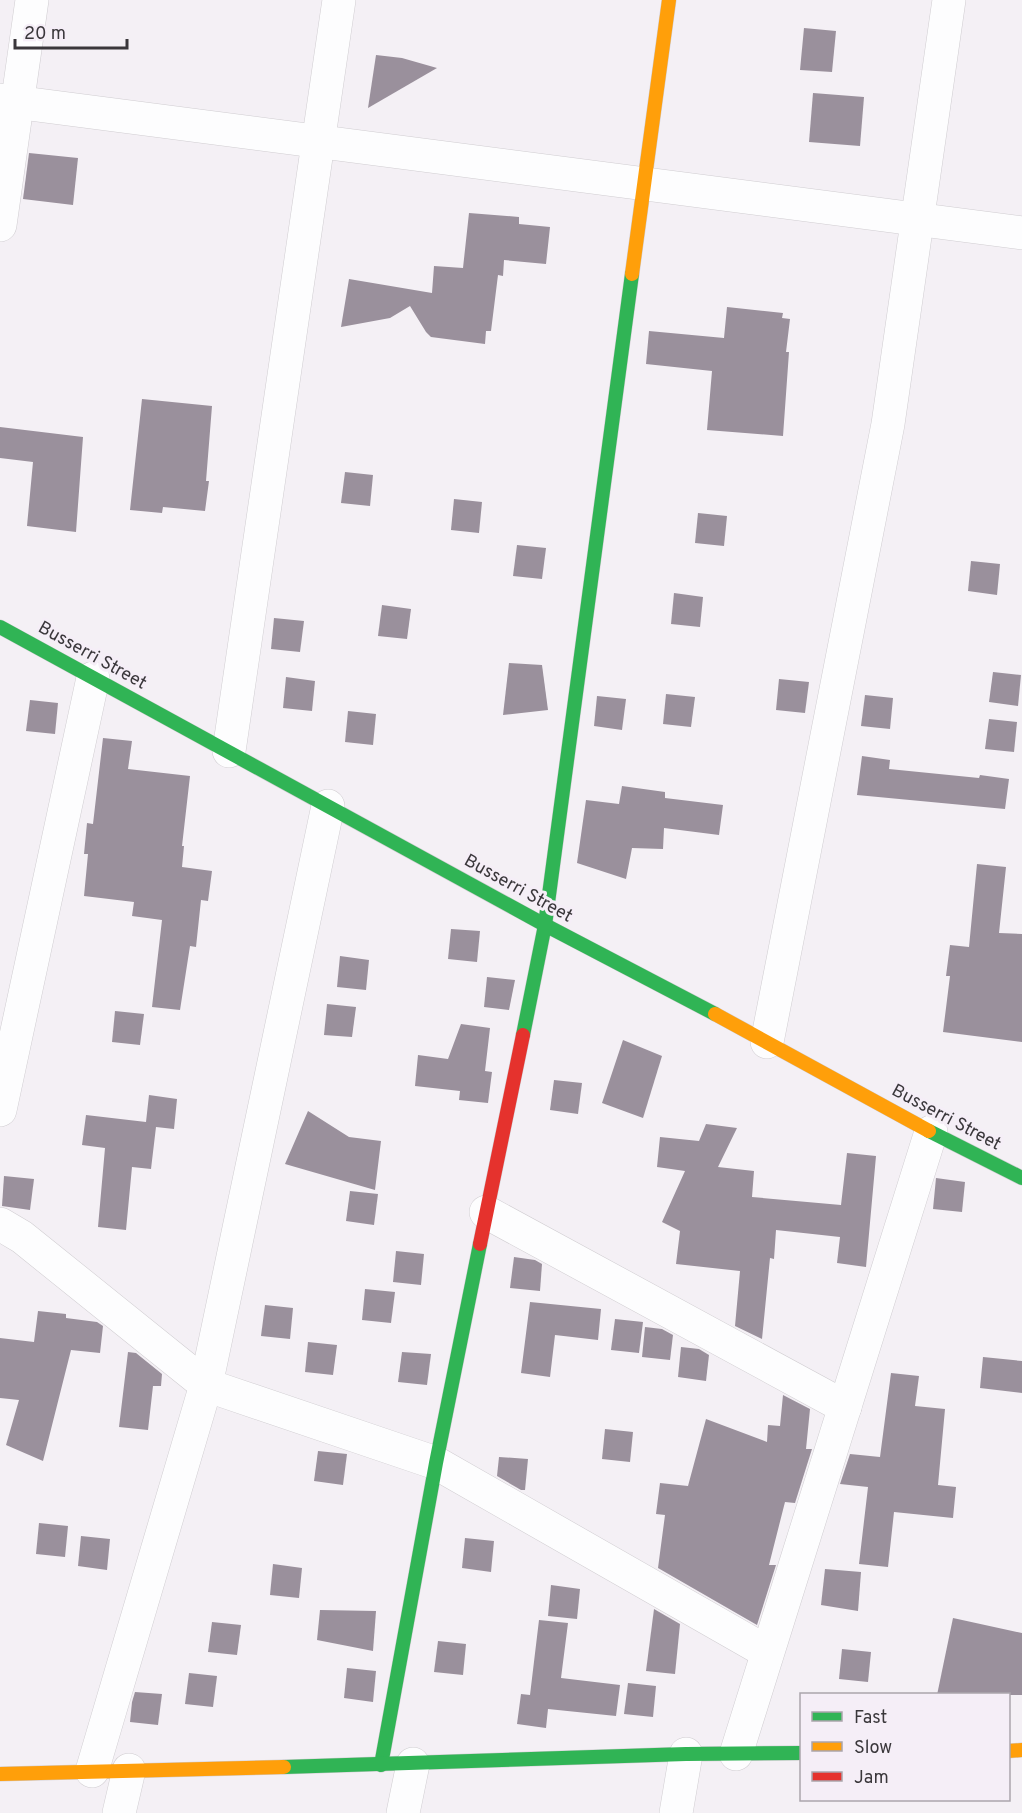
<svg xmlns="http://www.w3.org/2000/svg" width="1022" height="1813" font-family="Overpass,sans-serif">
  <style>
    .building { fill: #9a909c }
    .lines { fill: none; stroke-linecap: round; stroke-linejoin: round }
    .street-casing { stroke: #d0cdd1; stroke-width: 34 }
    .fast-casing { stroke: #d0cdd1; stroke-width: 15 }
    .slow-casing { stroke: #d0cdd1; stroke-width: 15 }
    .jam-casing { stroke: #d0cdd1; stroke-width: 15 }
    .street { stroke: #fdfdfe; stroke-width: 33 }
    .fast { stroke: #30b455; stroke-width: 14 }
    .slow { stroke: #ff9f0a; stroke-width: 14 }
    .jam { stroke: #e5322d; stroke-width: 14 }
    .labels { text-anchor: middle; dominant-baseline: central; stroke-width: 6; stroke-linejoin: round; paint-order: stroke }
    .street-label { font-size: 18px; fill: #3a373b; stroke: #f5eef7 }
  </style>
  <rect width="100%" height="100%" fill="#f4f0f5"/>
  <g class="building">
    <path d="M804 28 836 31 832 72 800 70Z"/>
    <path d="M376 55 402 58 437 68 368 108Z"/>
    <path d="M813 93 864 97 860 146 809 142Z"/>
    <path d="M29 153 78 158 73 205 23 199Z"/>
    <path d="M469 213 519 217V224L550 227 546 264 504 260 503 276 498 275 491 331H486L485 344 431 337 426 332 410 306 390 318 341 327 349 279 432 293 434 266 463 268Z"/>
    <path d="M727 307 783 313 782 318 790 319 786 352H789L783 436 707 430 712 371 646 364 649 331 724 338Z"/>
    <path d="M142 399 212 406 206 481H209L205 511 163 507 162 513 130 510Z"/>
    <path d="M0 427 83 437 76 532 27 526 33 462 0 458Z"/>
    <path d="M345 472 373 475 370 506 341 503Z"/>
    <path d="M454 499 482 502 479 533 451 530Z"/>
    <path d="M698 513 727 516 724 546 695 543Z"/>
    <path d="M517 545 546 548 542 579 513 576Z"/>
    <path d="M971 561 1000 564 997 595 968 591Z"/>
    <path d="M674 593 703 597 700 627 671 624Z"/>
    <path d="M382 605 411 609 407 639 378 636Z"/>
    <path d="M274 618 304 621 300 652 271 649Z"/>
    <path d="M509 663 542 665 548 710 503 715Z"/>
    <path d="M993 672 1021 675 1018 706 989 702Z"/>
    <path d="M286 677 315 681 312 711 283 708Z"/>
    <path d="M779 679 809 682 805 713 776 710Z"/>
    <path d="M666 694 695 697 691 727 663 724Z"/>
    <path d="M865 695 893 698 890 729 861 726Z"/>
    <path d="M597 696 626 699 622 730 594 726Z"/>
    <path d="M30 700 58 703 55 734 26 731Z"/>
    <path d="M348 711 376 714 373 745 345 742Z"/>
    <path d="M989 719 1017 722 1014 752 985 749Z"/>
    <path d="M103 738 132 741 128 769 190 776 182 846H184L182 867 212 871 208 901 201 900 196 947 190 946 180 1010 152 1007 162 920 132 916 134 902 84 896 88 854H84L87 823 93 824Z"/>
    <path d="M862 756 890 760 889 769 979 778 980 775 1009 779 1005 809 857 795Z"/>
    <path d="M622 786 665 792V798L723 805 719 835 664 828 663 849 632 848 626 879 577 863 586 800 619 804Z"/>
    <path d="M977 864 1006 867 999 933 1022 934V1042L943 1032 950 976H946L950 945 969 947Z"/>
    <path d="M451 929 480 931 477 962 448 959Z"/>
    <path d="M340 956 369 960 366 990 337 987Z"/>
    <path d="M487 977 515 980 509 1010 484 1007Z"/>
    <path d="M327 1004 356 1007 352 1037 324 1035Z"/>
    <path d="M115 1011 144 1014 140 1045 112 1042Z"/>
    <path d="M461 1024 490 1028 485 1071 492 1072 488 1103 459 1100 460 1091 415 1086 418 1055 448 1059Z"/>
    <path d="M623 1040 662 1056 643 1118 602 1103Z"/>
    <path d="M554 1080 582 1083 578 1114 550 1110Z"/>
    <path d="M149 1095 177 1099 174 1129 156 1127 151 1169 132 1167 126 1230 98 1227 105 1148 82 1145 86 1115 146 1122Z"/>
    <path d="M308 1111 349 1137 381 1141 375 1190 285 1164Z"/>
    <path d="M706 1124 737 1128 718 1167 754 1171 752 1197 841 1205 847 1153 876 1156 866 1267 837 1263 840 1237 776 1230 774 1259 770 1258 762 1339 735 1326 740 1271 676 1264 680 1231 662 1222 685 1171 657 1167 660 1137 699 1141Z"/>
    <path d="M4 1176 34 1179 30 1210 2 1206Z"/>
    <path d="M936 1178 965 1182 962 1212 933 1209Z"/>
    <path d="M350 1191 378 1194 374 1225 346 1221Z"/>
    <path d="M396 1251 424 1254 421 1285 393 1282Z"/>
    <path d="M514 1257 535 1260 542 1264 540 1291 510 1288Z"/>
    <path d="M365 1289 395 1292 391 1323 362 1320Z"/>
    <path d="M530 1302 601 1309 598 1340 555 1335 550 1377 521 1373Z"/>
    <path d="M265 1305 293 1308 290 1339 261 1336Z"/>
    <path d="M38 1311 66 1314V1318L97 1322 103 1326 100 1353 71 1350 43 1461 6 1445 19 1400 0 1398V1338L34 1342Z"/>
    <path d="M615 1319 643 1322 639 1353 611 1350Z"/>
    <path d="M645 1327 662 1329 673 1335 670 1360 642 1357Z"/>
    <path d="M308 1342 337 1345 333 1375 305 1372Z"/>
    <path d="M681 1347 699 1349 709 1355 706 1381 678 1377Z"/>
    <path d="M128 1352 136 1353 162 1374 161 1386H153L148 1430 119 1427Z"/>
    <path d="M402 1352 431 1354 427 1385 398 1382Z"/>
    <path d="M983 1357 1022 1361V1393L980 1388Z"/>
    <path d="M891 1373 919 1376 915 1406 945 1409 938 1485 956 1487 953 1518 894 1512 888 1567 859 1564 868 1487 840 1484 850 1454 880 1457Z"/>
    <path d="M783 1395 810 1409 806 1449H812L795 1503 785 1502 769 1565H776L757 1625 658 1568 665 1515 656 1514 660 1483 688 1486 706 1419 767 1442 768 1425 780 1426Z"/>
    <path d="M605 1429 633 1432 630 1462 602 1459Z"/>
    <path d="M318 1451 347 1454 343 1485 314 1481Z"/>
    <path d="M499 1457 528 1459 525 1490H521L497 1476Z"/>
    <path d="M39 1523 68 1526 65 1557 36 1554Z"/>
    <path d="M81 1536 110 1539 107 1570 78 1566Z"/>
    <path d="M465 1538 494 1541 491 1572 462 1568Z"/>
    <path d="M273 1564 302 1568 299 1598 270 1595Z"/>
    <path d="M825 1569 861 1572 858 1611 821 1605Z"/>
    <path d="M551 1585 580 1589 577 1619 548 1616Z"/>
    <path d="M654 1609 680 1624 675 1674 646 1671Z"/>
    <path d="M320 1610 376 1611 373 1651 317 1640Z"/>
    <path d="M953 1618 1022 1633V1695H937Z"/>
    <path d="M539 1620 568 1623 561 1678 620 1685 616 1716 548 1709 546 1728 517 1724 521 1694 530 1695Z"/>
    <path d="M212 1622 241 1625 237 1655 208 1652Z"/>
    <path d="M438 1641 466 1644 463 1675 434 1672Z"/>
    <path d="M842 1649 871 1652 868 1682 839 1679Z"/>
    <path d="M347 1668 376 1671 373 1702 344 1698Z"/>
    <path d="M189 1673 217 1676 213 1707 185 1704Z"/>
    <path d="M628 1683 656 1686 653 1717 624 1714Z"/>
    <path d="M135 1692 162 1694 158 1725 130 1722 132 1702Z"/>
  </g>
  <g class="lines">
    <defs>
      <g id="street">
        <path d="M0 100 1022 233"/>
        <path d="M0 225 32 0"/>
        <path d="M229 751 339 0"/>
        <path d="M767 1042 888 424 949 0"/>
        <path d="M0 1110 93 678"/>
        <path d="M486 1212 845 1407"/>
        <path d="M0 1224 22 1237 206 1385 436 1463 767 1652"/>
        <path d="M736 1754 931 1132"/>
        <path d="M92 1771 206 1385 328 806"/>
        <path d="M119 1813 129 1770"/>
        <path d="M403 1813 413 1764"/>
        <path d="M676 1813 686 1754"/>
      </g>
      <g id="fast">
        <path d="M0 627 545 925 715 1014"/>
        <path d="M523 1035 545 925 632 274"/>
        <path d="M929 1131 1022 1178"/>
        <path d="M381 1765 436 1463 480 1244"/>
        <path d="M284 1767 686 1754 802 1753"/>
      </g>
      <g id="slow">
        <path d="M632 274 669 0"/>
        <path d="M715 1014 929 1131"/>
        <path d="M1008 1751 1022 1750"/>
        <path d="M0 1774 284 1767"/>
      </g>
      <path id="jam" d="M480 1244 523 1035"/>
    </defs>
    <use href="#street" class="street-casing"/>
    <use href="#fast" class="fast-casing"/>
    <use href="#slow" class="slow-casing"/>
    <use href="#jam" class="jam-casing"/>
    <use href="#street" class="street"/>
    <use href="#fast" class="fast"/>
    <use href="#slow" class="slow"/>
    <use href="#jam" class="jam"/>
  </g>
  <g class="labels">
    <g class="street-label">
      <text transform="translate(92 656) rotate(29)">Busserri Street</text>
      <text transform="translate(518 889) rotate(29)">Busserri Street</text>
      <text transform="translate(946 1118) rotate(28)">Busserri Street</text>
    </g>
  </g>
  <rect x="800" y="1693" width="210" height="108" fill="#f5eef7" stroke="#aaa5ac" stroke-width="1.5"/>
  <rect x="812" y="1712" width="30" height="9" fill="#30b455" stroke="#aaa5ac" stroke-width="1.5"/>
  <text x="854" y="1723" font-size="18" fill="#3a373b">Fast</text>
  <rect x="812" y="1742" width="30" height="9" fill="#ff9f0a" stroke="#aaa5ac" stroke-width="1.5"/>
  <text x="854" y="1753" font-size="18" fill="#3a373b">Slow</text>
  <rect x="812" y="1772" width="30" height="9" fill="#e5322d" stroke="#aaa5ac" stroke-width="1.5"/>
  <text x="854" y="1783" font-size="18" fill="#3a373b">Jam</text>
  <path d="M15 39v9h112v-9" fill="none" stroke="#3a373b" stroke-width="3"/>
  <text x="24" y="39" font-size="18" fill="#3a373b" stroke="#f5eef7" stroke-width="4.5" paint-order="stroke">20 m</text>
</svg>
